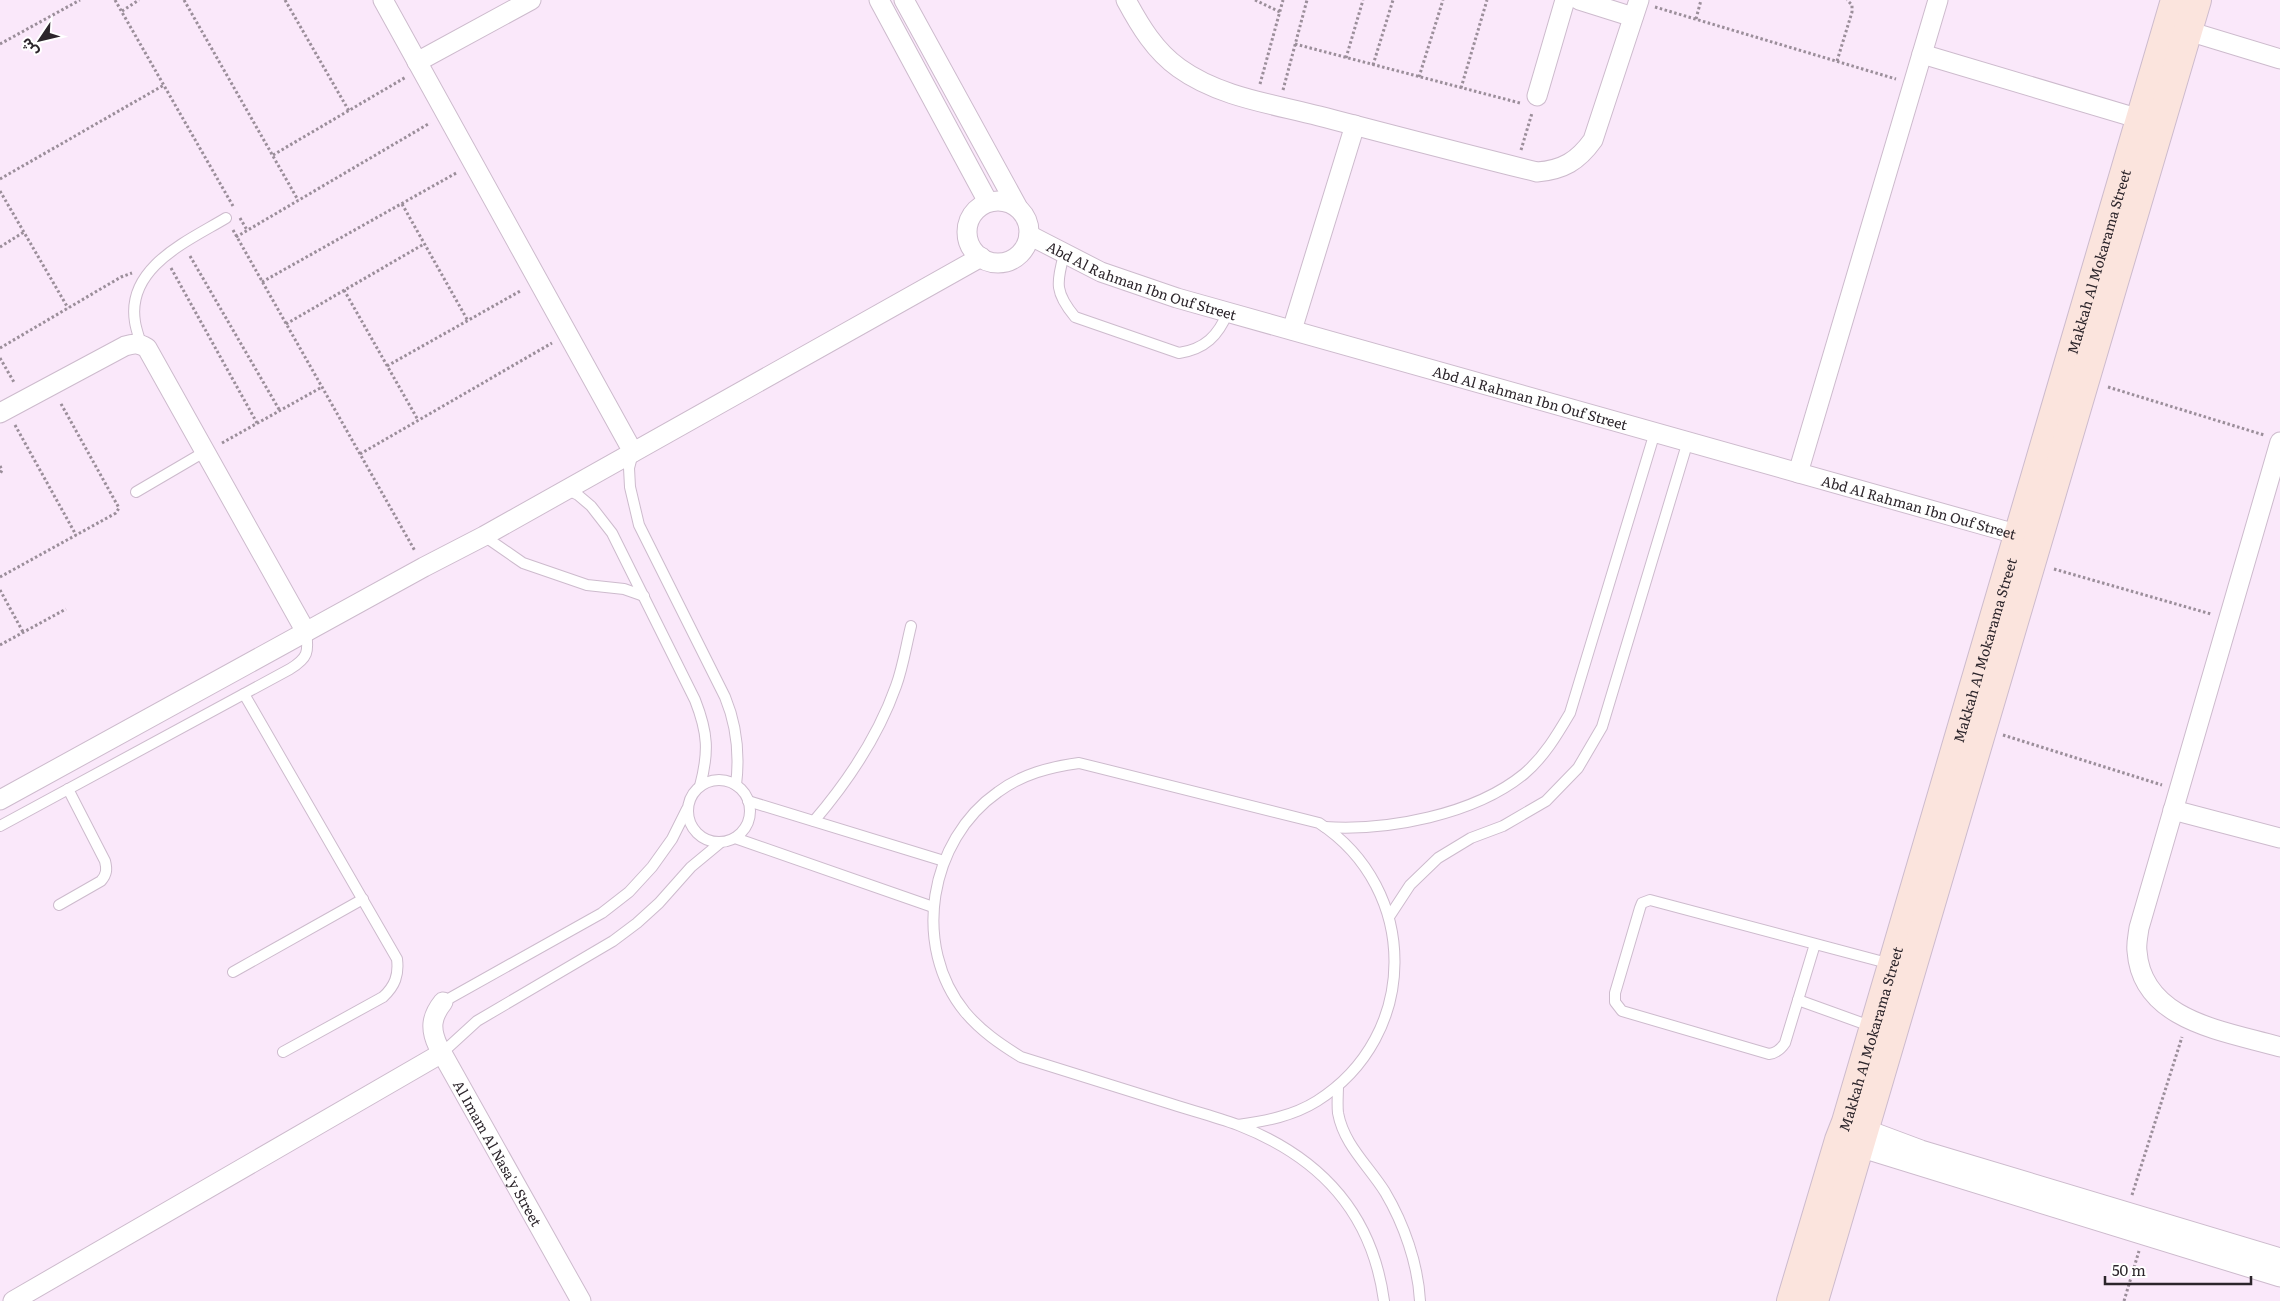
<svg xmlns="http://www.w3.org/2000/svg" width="2280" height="1301" font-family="Literata,'Noto Sans Arabic',serif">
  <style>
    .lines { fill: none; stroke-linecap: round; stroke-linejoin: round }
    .lane-casing { stroke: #cdbbcd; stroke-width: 12 }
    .street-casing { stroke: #cdbbcd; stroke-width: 21 }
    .secondary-casing { stroke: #cdbbcd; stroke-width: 30 }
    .path { stroke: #9b8e9a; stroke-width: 3; stroke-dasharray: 2.5 2.5; stroke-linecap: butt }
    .lane { stroke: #fff; stroke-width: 10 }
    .street { stroke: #fff; stroke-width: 19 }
    .secondary { stroke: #fbe4dd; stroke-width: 28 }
    .labels { text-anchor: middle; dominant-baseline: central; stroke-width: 4; stroke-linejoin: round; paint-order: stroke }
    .street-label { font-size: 14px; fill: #2c252b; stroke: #fff }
  </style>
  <rect width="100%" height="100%" fill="#fae8fa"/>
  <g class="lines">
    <defs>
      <g id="lane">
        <path d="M1064 255C1056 283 1055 293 1075 317L1179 353C1205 349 1218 336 1228 312"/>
        <path d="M141 344C139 337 136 329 135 322 126 267 188 241 226 218"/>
        <path d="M633 453 629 468 630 487 639 525 725 697C737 726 740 753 736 785"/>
        <path d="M566 489 578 495 591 506 612 533 695 700C708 733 709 752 700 786"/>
        <path d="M136 492 206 451"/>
        <path d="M484 536 523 563 587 585 624 589 644 596"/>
        <path d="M244 694 397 959C399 975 395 986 383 997L283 1052"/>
        <circle cx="719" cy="811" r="31"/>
        <path d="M748 801 944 861"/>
        <path d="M814 821C849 780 878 737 896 686 903 667 906 646 911 626"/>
        <path d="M0 826 290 669C308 658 309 652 306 632"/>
        <path d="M1325 827C1387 831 1474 815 1524 774 1544 757 1557 735 1570 713L1655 432"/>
        <path d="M735 838 933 907"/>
        <path d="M59 905 101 881C107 874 107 869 105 861L68 789"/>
        <path d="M1389 917 1410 885 1438 858 1471 838 1503 826 1546 801 1578 768 1602 727 1688 441"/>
        <path d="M1815 944 1785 1043C1781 1049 1777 1053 1769 1054L1622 1011 1615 1002V993L1640 908 1642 903 1650 900 1891 964"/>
        <path d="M233 972 363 899"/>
        <path d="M1798 1000 1873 1027"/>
        <path d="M443 1002 602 913 629 892 652 867 672 839 687 809"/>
        <path d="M442 1053 477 1021 613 941 637 923 659 903 691 867 720 843"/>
        <path d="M1338 1086C1338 1094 1337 1104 1338 1113 1344 1145 1368 1165 1385 1192 1404 1224 1418 1264 1420 1301"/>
        <path d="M1238 1125C1266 1121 1293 1116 1317 1101 1420 1036 1420 889 1319 823L1079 763C1050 767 1022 774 998 792 929 840 911 946 965 1012 981 1031 1000 1044 1021 1057 1069 1072 1117 1087 1165 1102 1189 1110 1214 1116 1238 1125 1320 1157 1372 1212 1384 1301"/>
      </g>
      <g id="street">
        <path d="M383 0 633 452"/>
        <path d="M879 0 988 202"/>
        <path d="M904 0 1017 206"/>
        <path d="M1126 0C1140 26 1155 51 1179 68 1219 97 1273 104 1319 116 1392 135 1464 154 1537 172 1563 170 1578 161 1593 140L1639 0"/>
        <path d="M1579 0 1633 17"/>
        <path d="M2188 31 2280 59"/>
        <path d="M1922 54 2140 119"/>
        <path d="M417 62 531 0"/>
        <path d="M1537 96 1565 0"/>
        <circle cx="998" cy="232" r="31"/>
        <path id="s1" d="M1029 235 1101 272 1177 298 2030 538"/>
        <path d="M1292 330 1355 125"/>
        <path d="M0 413 125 346C134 343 139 343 147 348L306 632"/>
        <path d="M2280 442 2139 928C2138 936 2136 944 2137 951 2142 1022 2226 1031 2280 1047"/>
        <path d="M1798 473 1938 0"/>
        <path d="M0 800 424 567 484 536 981 257"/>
        <path d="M2173 810 2280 838"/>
        <path id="s2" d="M443 1002C431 1017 430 1029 438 1046L581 1301"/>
        <path d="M1854 1125 1921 1150 2280 1258"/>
        <path d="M1849 1144 2280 1277"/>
        <path d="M13 1301 442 1053"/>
      </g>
      <g id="secondary">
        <path id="s3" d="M1791 1301 1839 1140 1846 1122 2175 0"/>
        <path d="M1814 1301 2197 0"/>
      </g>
    </defs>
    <use href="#lane" class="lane-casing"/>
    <use href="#street" class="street-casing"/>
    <use href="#secondary" class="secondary-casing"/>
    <g class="path">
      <path d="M115 0 233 206"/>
      <path d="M184 0 298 200"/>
      <path d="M285 0 349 111"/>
      <path d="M1255 0 1280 12"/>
      <path d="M1655 7 1896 79"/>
      <path d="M122 11 139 0"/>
      <path d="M1696 19 1701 0"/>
      <path d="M0 44 80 0"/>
      <path d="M1295 44 1520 103"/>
      <path d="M1346 58 1363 0"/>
      <path d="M1837 61 1852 12V5L1847 0"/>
      <path d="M1373 65 1393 0"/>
      <path d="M1419 77 1443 0"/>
      <path d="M1260 84 1283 0"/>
      <path d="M1461 88 1487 0"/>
      <path d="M1283 90 1307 0"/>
      <path d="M1521 150 1532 113"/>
      <path d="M273 155 406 77"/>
      <path d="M0 179 164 85"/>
      <path d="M0 191 68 308"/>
      <path d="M402 204 468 321"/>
      <path d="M240 218 247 230"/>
      <path d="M233 230 415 551"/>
      <path d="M236 237 430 123"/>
      <path d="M0 247 24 232"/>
      <path d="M190 256 280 411"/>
      <path d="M171 268 257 423"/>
      <path d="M262 282 458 172"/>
      <path d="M344 290 418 420"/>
      <path d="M286 324 424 244"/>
      <path d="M0 348 121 277 132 273"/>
      <path d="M0 358 15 384"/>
      <path d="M387 366 522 290"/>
      <path d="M2108 387 2264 435"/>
      <path d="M15 425 76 535"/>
      <path d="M222 443 322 387"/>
      <path d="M360 454 552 343"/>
      <path d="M0 466 2 470 0 474"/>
      <path d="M2054 569 2211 614"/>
      <path d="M0 577 116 513 119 508 60 402"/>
      <path d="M0 590 23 632"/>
      <path d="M0 645 66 609"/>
      <path d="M2003 735 2162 785"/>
      <path d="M2132 1195 2182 1037"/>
      <path d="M2124 1301 2139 1251"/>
    </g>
    <use href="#lane" class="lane"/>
    <use href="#street" class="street"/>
    <use href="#secondary" class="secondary"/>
  </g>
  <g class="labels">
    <g class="street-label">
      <text stroke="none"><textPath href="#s3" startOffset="1084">Makkah Al Mokarama Street</textPath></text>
      <text stroke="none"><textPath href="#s1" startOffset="122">Abd Al Rahman Ibn Ouf Street</textPath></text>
      <text stroke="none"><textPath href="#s1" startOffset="528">Abd Al Rahman Ibn Ouf Street</textPath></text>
      <text stroke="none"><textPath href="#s1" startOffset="932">Abd Al Rahman Ibn Ouf Street</textPath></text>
      <text stroke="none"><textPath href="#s3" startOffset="679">Makkah Al Mokarama Street</textPath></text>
      <text stroke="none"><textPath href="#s3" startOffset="274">Makkah Al Mokarama Street</textPath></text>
      <text stroke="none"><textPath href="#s2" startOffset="170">Al Imam Al Nasa'y Street</textPath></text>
    </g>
  </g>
  <g transform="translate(40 40) rotate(235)" stroke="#ffffff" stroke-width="4" paint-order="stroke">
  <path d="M0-4L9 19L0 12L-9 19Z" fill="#2c252b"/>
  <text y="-8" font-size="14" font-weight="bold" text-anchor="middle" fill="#2c252b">ش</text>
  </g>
  <path d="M2105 1276v8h146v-8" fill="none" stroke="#2c252b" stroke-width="2.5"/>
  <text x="2112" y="1276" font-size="15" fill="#2c252b" stroke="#ffffff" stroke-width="4" paint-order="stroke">50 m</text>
</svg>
